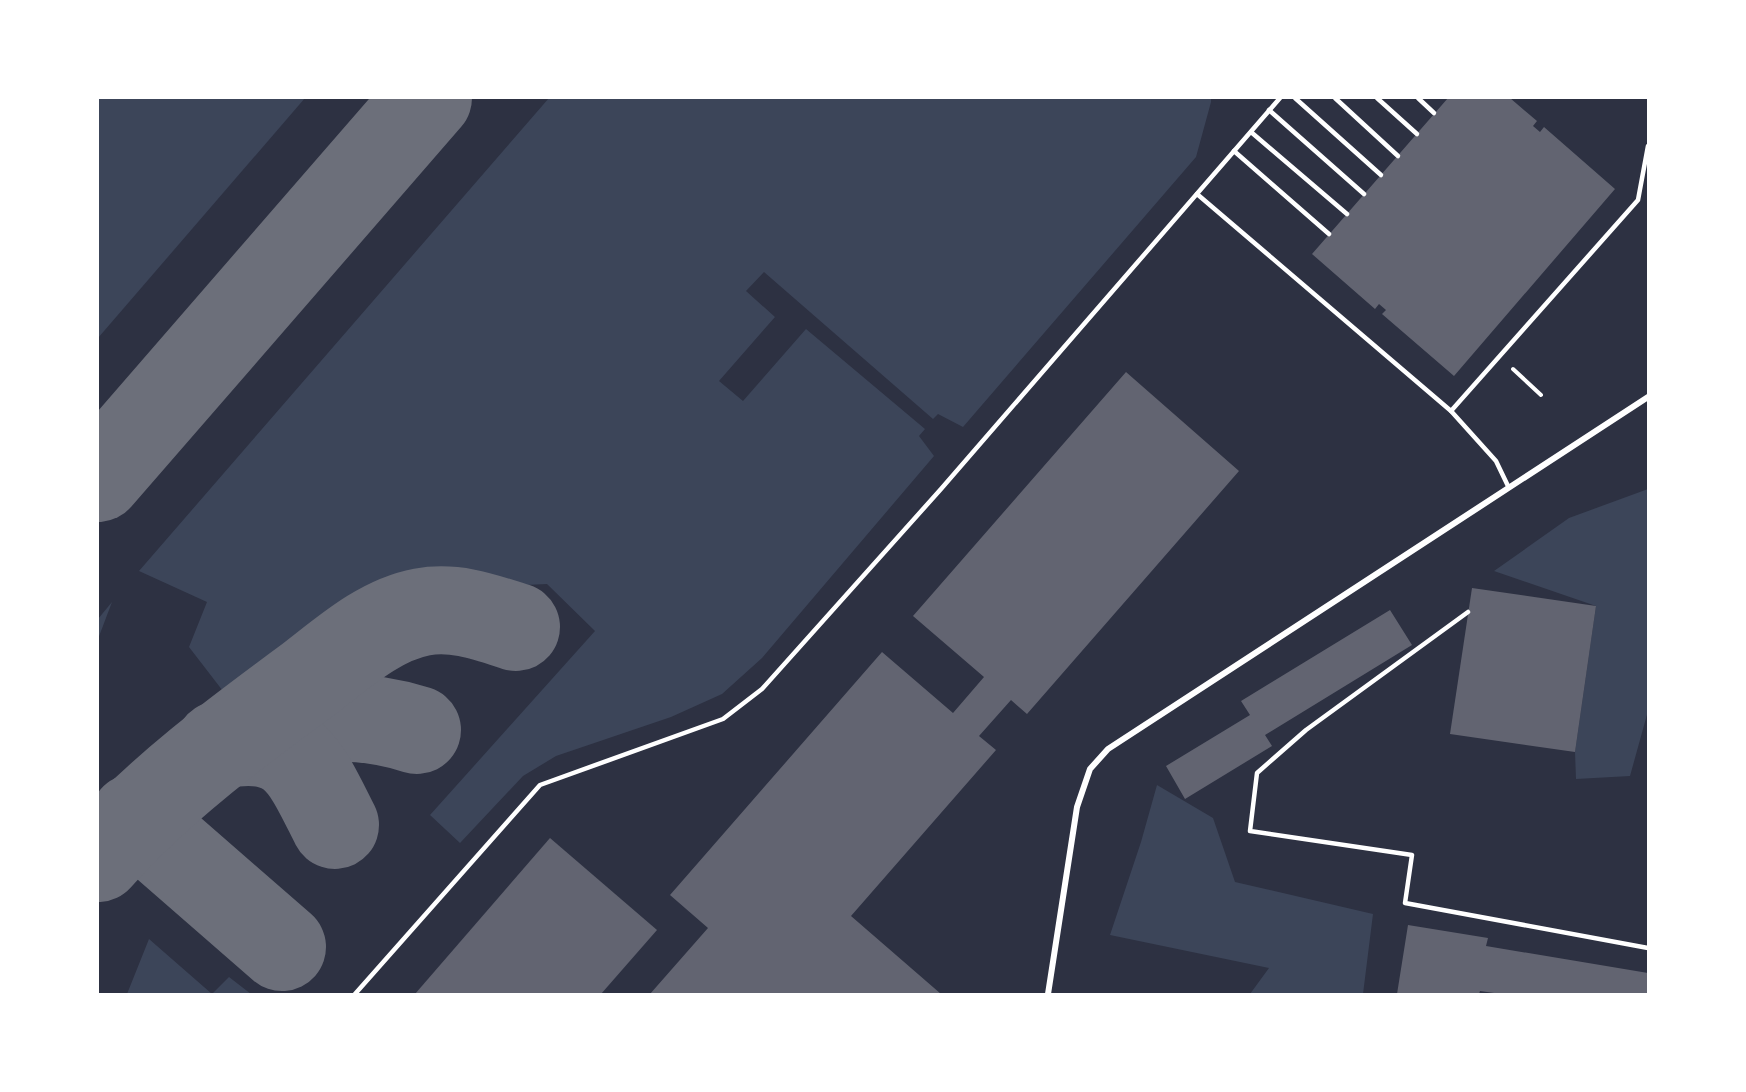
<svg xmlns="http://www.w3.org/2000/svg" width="1746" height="1092" font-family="Cabin,sans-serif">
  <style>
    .green { fill: #3c4559 }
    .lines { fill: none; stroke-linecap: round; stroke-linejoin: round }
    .taxiway { stroke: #6c6f7a; stroke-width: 88 }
    .building { fill: #626471 }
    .path { stroke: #fff; stroke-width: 4 }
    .service { stroke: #fff; stroke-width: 4.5 }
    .minor { stroke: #fff; stroke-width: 6 }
  </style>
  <rect width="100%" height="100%" fill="#2d3142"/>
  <g class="green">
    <path d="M98 98H305L98 338Z"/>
    <path d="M549 98H1211V102L1196 157 963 427 938 414 933 419 764 272 746 291 775 317 719 381 743 401 806 329 925 429 919 436 934 456 762 658 722 694 671 717 556 756 523 776 460 843 430 815 595 631 547 584 397 591 236 708 189 647 207 602 139 571Z"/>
    <path d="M1648 489V711L1630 776 1576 779 1575 752 1596 606 1494 571 1569 518Z"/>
    <path d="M112 602 98 639V619Z"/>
    <path d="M1157 785 1213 818 1235 882 1373 914 1363 994H1250L1269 968 1110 935 1141 842Z"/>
    <path d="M149 939 212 994 229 977 251 994H127Z"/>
  </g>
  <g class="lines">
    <g class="taxiway">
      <path d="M98 478 428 98"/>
      <path d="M240 737C301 716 355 710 417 730"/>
      <path d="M219 745C294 731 305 766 335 825"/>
      <path d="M134 818 282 947"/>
      <path d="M98 858C160 789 234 734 309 679 343 653 379 620 422 612 455 606 485 617 516 627"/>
    </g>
  </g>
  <g class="building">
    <path d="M1448 98H1510L1537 121 1533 126 1540 132 1544 127 1615 189 1454 376 1382 314 1386 310 1379 304 1375 309 1312 254Z"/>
    <path d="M1126 372 1239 471 1027 714 1011 700 979 736 996 750 851 916 941 994H650L708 928 670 895 882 652 953 713 984 677 913 616Z"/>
    <path d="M1472 588 1596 606 1575 752 1450 734Z"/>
    <path d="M1390 610 1412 645 1265 735 1272 746 1185 799 1166 766 1250 715 1241 701Z"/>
    <path d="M550 838 657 930 601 994H415Z"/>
    <path d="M1408 925 1488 938 1486 946 1648 973V994H1501L1480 991 1479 994H1397Z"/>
  </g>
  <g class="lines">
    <path class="path" d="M1513 369 1541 395"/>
    <g class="service">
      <path d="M1295 98 1381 175"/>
      <path d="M1335 98 1398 156"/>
      <path d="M1377 98 1417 134"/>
      <path d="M1418 98 1434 113"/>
      <path d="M1269 110 1364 194"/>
      <path d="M1251 132 1347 214"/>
      <path d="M1234 151 1329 234"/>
      <path d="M1197 194 1451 411 1638 200 1648 146"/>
      <path d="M1451 411 1496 461 1508 486"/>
      <path d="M1468 612 1306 730 1257 773 1250 831 1412 855 1405 903 1648 948"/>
      <path d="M355 994 540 785 723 719 762 689 941 489 1280 98"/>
    </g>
    <path class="minor" d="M1048 994 1077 807 1090 769 1108 749 1648 397"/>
  </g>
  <rect width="1746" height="1092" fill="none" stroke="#ffffff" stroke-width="198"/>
</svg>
